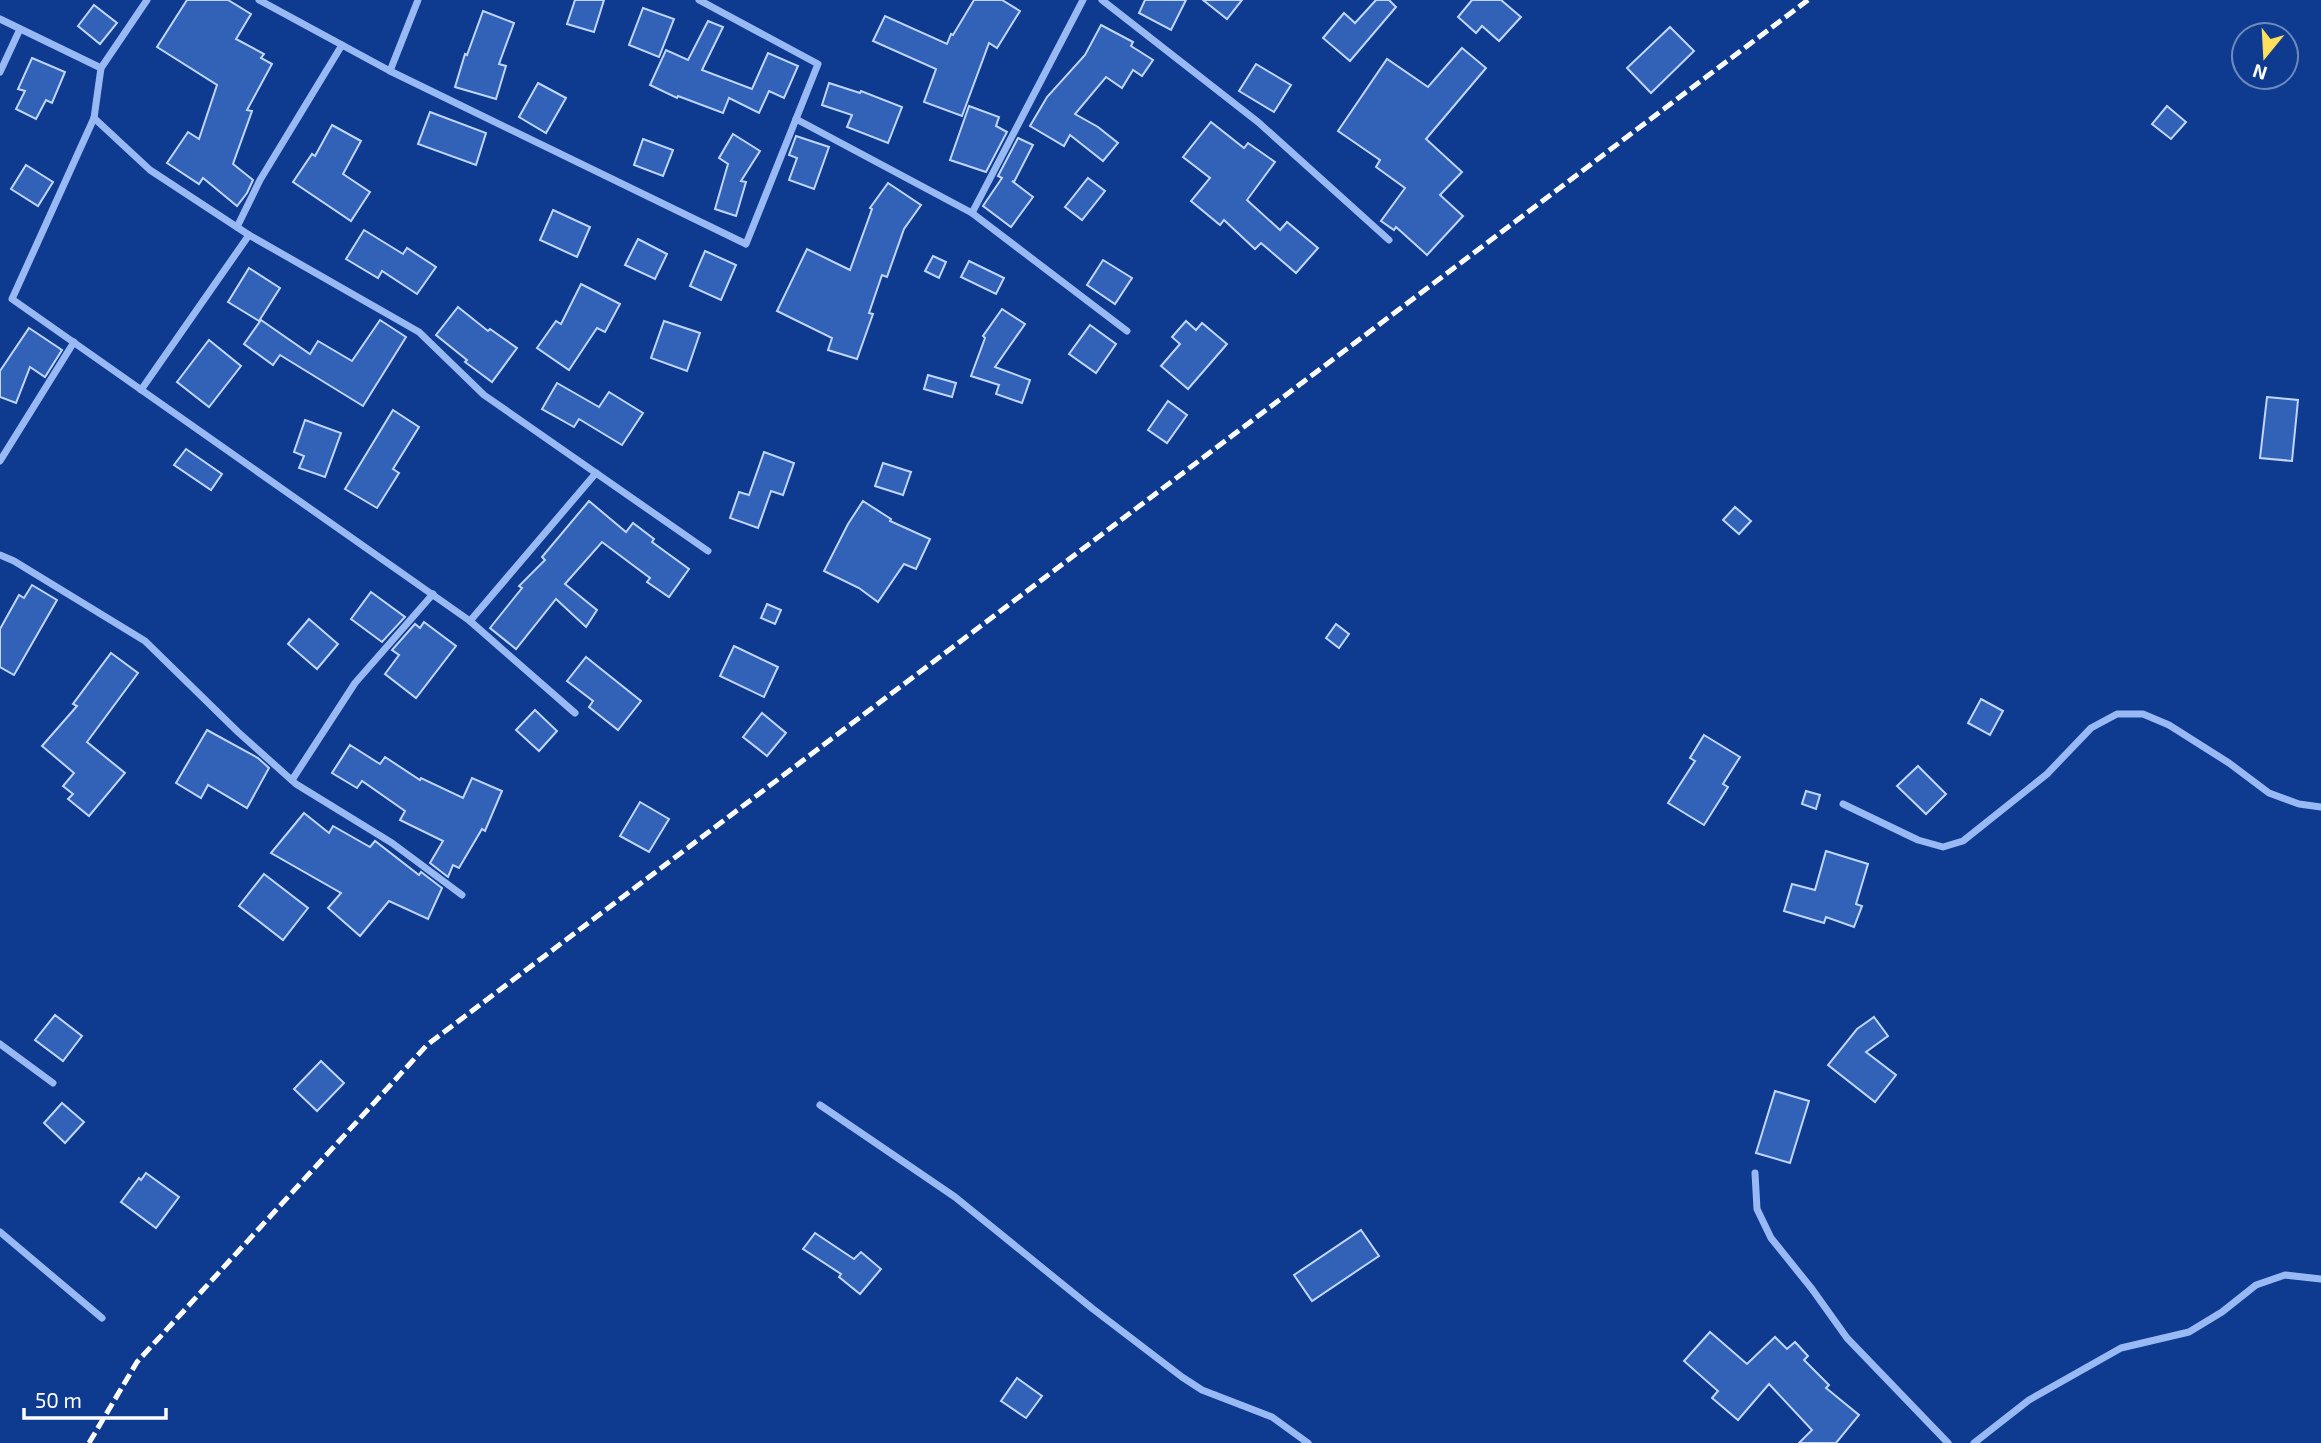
<svg xmlns="http://www.w3.org/2000/svg" width="2321" height="1443" font-family="'Exo 2',sans-serif">
  <style>
    .building { fill: #3262b8; stroke: #c0d6fe; stroke-width: 2 }
    .lines { fill: none; stroke-linecap: round; stroke-linejoin: round }
    .minor { stroke: #98b9f4; stroke-width: 7 }
    .rail { stroke: #fff; stroke-width: 5; stroke-dasharray: 12 5; stroke-linecap: butt }
  </style>
  <rect width="100%" height="100%" fill="#0e3b90"/>
  <g class="building">
    <path d="M187 0H228L251 14 236 39 264 54 261 58 272 64 247 110 252 111 233 164 253 180 247 193 237 206 203 178 199 184 167 163 188 132 199 139 217 85 157 47Z"/>
    <path d="M575 0H604L594 32 567 24Z"/>
    <path d="M974 0H1002L1020 11 997 48 989 43 962 116 924 102 936 69 873 41 885 16 947 44 951 34 953 35Z"/>
    <path d="M1145 0H1186L1171 30 1139 13Z"/>
    <path d="M1203 0H1242L1227 19Z"/>
    <path d="M1376 0H1389L1396 7 1350 61 1323 38 1344 13 1355 23Z"/>
    <path d="M1472 0H1501L1521 17 1499 41 1482 26 1476 33 1458 17Z"/>
    <path d="M94 5 117 23 100 44 78 26Z"/>
    <path d="M643 8 674 19 659 57 629 45Z"/>
    <path d="M483 11 514 23 499 64 506 66 496 99 455 87 465 54 467 55Z"/>
    <path d="M708 21 723 27 702 70 752 89 768 53 798 66 784 98 769 91 759 113 729 98 723 113 678 96 677 98 650 85 666 50 688 60Z"/>
    <path d="M1101 25 1133 42 1131 46 1153 60 1142 76 1133 70 1122 88 1106 77 1075 114 1098 127 1118 143 1103 161 1070 135 1064 146 1030 126 1047 97 1085 55Z"/>
    <path d="M1670 27 1694 51 1651 93 1627 68Z"/>
    <path d="M1462 48 1486 68 1426 139 1462 172 1440 195 1463 216 1427 255 1396 227 1394 230 1381 221 1405 188 1376 167 1380 160 1338 131 1387 59 1428 87Z"/>
    <path d="M32 58 65 72 52 103 46 100 36 119 16 109 25 91 18 89Z"/>
    <path d="M1256 64 1291 85 1274 112 1239 91Z"/>
    <path d="M538 83 566 98 546 133 519 117Z"/>
    <path d="M829 83 860 93 861 91 902 107 888 143 847 127 852 115 822 105Z"/>
    <path d="M969 106 999 117 996 126 1007 132 986 172 950 160Z"/>
    <path d="M2167 106 2186 122 2171 139 2152 124Z"/>
    <path d="M430 112 486 133 476 165 418 144Z"/>
    <path d="M1211 122 1244 148 1248 143 1275 162 1247 200 1280 230 1287 222 1318 248 1296 273 1261 243 1255 249 1224 220 1220 225 1191 201 1210 178 1183 157Z"/>
    <path d="M332 125 361 141 343 174 370 192 351 221 293 182 312 154 315 156Z"/>
    <path d="M733 134 760 151 741 181 746 182 736 216 715 209 728 164 719 158Z"/>
    <path d="M796 136 829 147 814 189 789 180 797 158 789 155Z"/>
    <path d="M1018 138 1033 145 1014 182 1012 181 1033 197 1011 227 983 206 1002 178 998 176Z"/>
    <path d="M643 139 673 150 663 176 634 165Z"/>
    <path d="M26 165 53 182 38 206 11 189Z"/>
    <path d="M1088 178 1105 191 1082 220 1065 207Z"/>
    <path d="M888 183 921 205 904 229 887 277 882 275 869 313 873 314 857 359 828 350 832 338 777 311 807 249 850 270 872 209 870 208Z"/>
    <path d="M553 210 590 227 577 257 540 240Z"/>
    <path d="M364 230 403 254 407 248 436 267 417 294 382 271 378 278 346 259Z"/>
    <path d="M638 239 667 254 655 279 625 265Z"/>
    <path d="M705 251 736 265 721 300 690 286Z"/>
    <path d="M933 256 946 262 939 278 925 271Z"/>
    <path d="M1103 260 1132 278 1115 304 1087 285Z"/>
    <path d="M969 261 1004 278 996 294 961 277Z"/>
    <path d="M249 268 280 288 259 321 228 302Z"/>
    <path d="M581 284 620 304 605 332 597 328 569 370 537 348 556 321 561 324Z"/>
    <path d="M458 307 488 331 490 329 517 348 492 382 465 362 467 360 436 335Z"/>
    <path d="M1002 309 1025 324 995 367 1030 380 1022 403 996 394 999 385 971 376 985 338 983 336Z"/>
    <path d="M261 320 310 354 318 341 352 361 380 320 406 337 363 406 280 355 273 365 244 344Z"/>
    <path d="M664 321 700 333 687 371 651 358Z"/>
    <path d="M1186 321 1196 330 1202 323 1227 344 1188 389 1161 366 1180 344 1172 337Z"/>
    <path d="M1090 325 1116 344 1096 373 1069 354Z"/>
    <path d="M29 328 62 350 45 377 30 367 16 403 0 397V371Z"/>
    <path d="M209 340 241 366 209 407 177 382Z"/>
    <path d="M928 375 956 383 952 397 924 389Z"/>
    <path d="M557 383 599 407 609 392 643 413 622 445 579 419 574 427 542 409Z"/>
    <path d="M2267 397 2298 400 2292 461 2260 458Z"/>
    <path d="M1168 401 1187 415 1167 443 1148 430Z"/>
    <path d="M393 410 419 427 393 469 399 473 377 508 345 489Z"/>
    <path d="M305 420 341 433 325 477 299 468 304 456 294 452Z"/>
    <path d="M186 449 222 474 211 490 174 465Z"/>
    <path d="M764 452 794 463 783 495 771 491 758 528 730 518 739 492 749 495Z"/>
    <path d="M883 463 911 472 903 495 875 486Z"/>
    <path d="M589 501 626 532 633 523 654 539 652 542 689 569 669 597 647 582 650 578 602 542 565 584 597 610 586 627 556 599 516 649 490 628 522 588 519 586 545 560 542 557Z"/>
    <path d="M863 501 891 519 890 521 930 539 916 569 904 564 878 602 859 588 824 571 848 524Z"/>
    <path d="M1735 507 1751 521 1739 534 1723 520Z"/>
    <path d="M32 585 57 600 14 675 0 667V629L19 595 24 598Z"/>
    <path d="M371 592 405 617 382 642 351 619Z"/>
    <path d="M767 604 781 610 775 624 761 618Z"/>
    <path d="M309 619 338 644 317 669 288 644Z"/>
    <path d="M424 622 456 646 416 698 385 674 399 655 392 650 415 624 420 628Z"/>
    <path d="M1336 624 1349 634 1339 648 1326 638Z"/>
    <path d="M734 646 778 667 764 697 720 676Z"/>
    <path d="M111 653 138 673 87 742 125 773 89 816 68 799 73 794 63 786 74 773 42 746 77 706 73 704Z"/>
    <path d="M586 657 641 701 618 730 589 707 593 701 567 681Z"/>
    <path d="M1981 699 2003 711 1990 735 1968 723Z"/>
    <path d="M535 710 557 731 539 751 516 730Z"/>
    <path d="M762 713 786 733 767 756 743 737Z"/>
    <path d="M207 730 258 758 269 768 247 808 208 785 201 798 176 783Z"/>
    <path d="M1704 735 1740 757 1723 784 1728 787 1704 825 1668 803 1695 761 1690 758Z"/>
    <path d="M350 745 380 764 385 757 420 780 421 778 463 798 472 778 502 791 485 831 482 829 459 868 453 865 448 877 430 863 443 841 400 820 405 811 362 781 357 788 332 773Z"/>
    <path d="M1918 766 1946 794 1926 814 1897 786Z"/>
    <path d="M1806 791 1820 795 1816 809 1802 804Z"/>
    <path d="M640 802 669 819 649 852 620 836Z"/>
    <path d="M304 813 329 833 333 826 370 847 375 841 419 875 421 872 442 888 428 919 389 901 360 936 328 908 341 893 271 853Z"/>
    <path d="M1826 851 1868 864 1856 904 1862 906 1854 927 1826 917 1824 923 1784 911 1792 884 1815 890Z"/>
    <path d="M264 874 308 908 283 940 239 906Z"/>
    <path d="M55 1015 82 1036 63 1061 35 1040Z"/>
    <path d="M1874 1017 1888 1036 1866 1052 1896 1075 1875 1102 1828 1065 1857 1029Z"/>
    <path d="M321 1061 344 1083 317 1111 294 1089Z"/>
    <path d="M1775 1091 1809 1101 1790 1163 1756 1153Z"/>
    <path d="M62 1103 84 1122 65 1143 44 1123Z"/>
    <path d="M146 1173 179 1197 156 1228 121 1202 139 1178 141 1180Z"/>
    <path d="M1361 1230 1379 1256 1312 1301 1294 1275Z"/>
    <path d="M815 1233 854 1259 861 1252 881 1269 860 1294 839 1277 841 1274 803 1249Z"/>
    <path d="M1710 1332 1747 1364 1775 1337 1787 1349 1795 1342 1808 1356 1804 1360 1829 1385 1826 1388 1859 1415 1836 1443H1799L1812 1430 1769 1384 1738 1420 1712 1398 1718 1391 1684 1361Z"/>
    <path d="M1017 1378 1042 1396 1026 1418 1001 1401Z"/>
  </g>
  <g class="lines">
    <g class="minor">
      <path d="M259 0 390 71 746 244 818 64 699 0"/>
      <path d="M1102 0 1258 122 1389 240"/>
      <path d="M0 19 101 68 147 0"/>
      <path d="M101 68 94 118 12 299 470 621 575 713"/>
      <path d="M390 71 418 0"/>
      <path d="M0 72 20 29"/>
      <path d="M94 118 150 170 249 235 419 332 484 395 708 551"/>
      <path d="M796 119 972 213 1127 331"/>
      <path d="M972 213 1083 0"/>
      <path d="M237 227 260 180 342 45"/>
      <path d="M141 390 249 235"/>
      <path d="M0 461 74 342"/>
      <path d="M0 555 14 561 145 641 238 732 296 784 392 843 462 895"/>
      <path d="M470 621 596 473"/>
      <path d="M292 780 355 683 433 594"/>
      <path d="M1843 804 1918 840 1943 847 1963 841 2047 774 2091 728 2117 714H2143L2169 725 2229 763 2269 793 2299 804 2321 807"/>
      <path d="M0 1044 53 1083"/>
      <path d="M820 1105 955 1197 1093 1309 1182 1377 1202 1390 1272 1417 1308 1443"/>
      <path d="M1755 1173 1757 1209 1771 1238 1812 1289 1847 1338 1948 1443"/>
      <path d="M0 1232 102 1318"/>
      <path d="M1974 1443 2029 1400 2121 1348 2189 1332 2222 1312 2256 1285 2285 1275 2321 1279"/>
    </g>
    <path class="rail" d="M89 1443 137 1362 427 1045 1808 0"/>
  </g>
  <g transform="translate(2265 56) rotate(198)"><circle r="33" fill="#0e3b90" stroke="#6e89bc" stroke-width="2"/>
  <path d="M0-5L12 26L0 18L-12 26Z" fill="#ffdf5b"/>
  <text y="-10" font-size="19" font-weight="bold" text-anchor="middle" fill="#ffffff">N</text>
  </g>
  <path d="M24 1408v10h142v-10" fill="none" stroke="#ffffff" stroke-width="3.5"/>
  <text x="35" y="1408" font-size="21" fill="#ffffff" stroke="#0e3b90" stroke-width="5" paint-order="stroke">50 m</text>
</svg>
